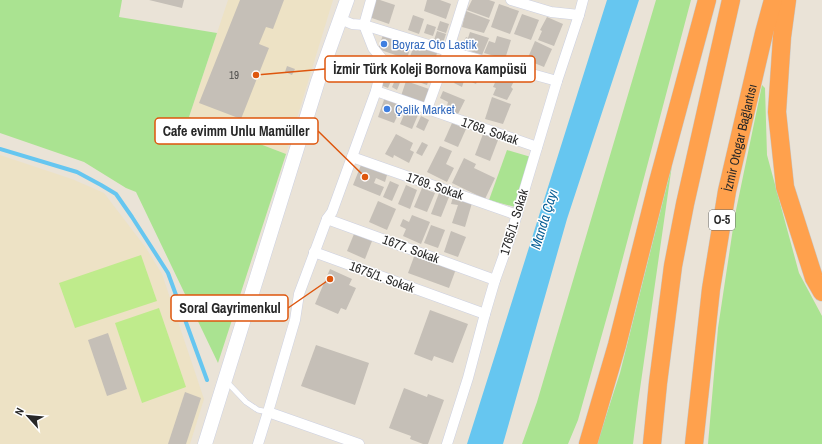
<svg xmlns="http://www.w3.org/2000/svg" width="822" height="444" font-family="'Archivo Narrow',sans-serif">
  <style>
    .education { fill: #ede2c5 }
    .green { fill: #aae391 }
    .pitch { fill: #bfeb8c }
    .water { fill: #66c6f0 }
    .lines { fill: none; stroke-linecap: round; stroke-linejoin: round }
    .stream { stroke: #66c6f0; stroke-width: 4 }
    .building { fill: #c5bfb7 }
    .service-casing { stroke: #ccd0e1; stroke-width: 6 }
    .minor-casing { stroke: #ccd0e1; stroke-width: 11 }
    .secondary-casing { stroke: #ccd0e1; stroke-width: 15 }
    .motorway-casing { stroke: #c7c7c7; stroke-width: 19 }
    .service { stroke: #fff; stroke-width: 5 }
    .minor { stroke: #fff; stroke-width: 10 }
    .secondary { stroke: #fff; stroke-width: 14 }
    .motorway { stroke: #ffa14d; stroke-width: 18 }
    .shop-dot { fill: #3f7fe0; stroke: #fff; stroke-width: 1.5 }
    .labels { text-anchor: middle; dominant-baseline: central; stroke-width: 3; stroke-linejoin: round; paint-order: stroke }
    .number-label { font-size: 11px; fill: #4e4d4b }
    .shield { fill: #fff; stroke: #686868; stroke-width: 1 }
    .shield-label { font-size: 12px; font-weight: bold; fill: #272727 }
    .shop-label { font-size: 13px; fill: #366cbe; stroke: #fff; text-anchor: start }
    .street-label { font-size: 13px; fill: #272727; stroke: #fff }
    .water-label { font-size: 14px; font-style: italic; fill: #0a6197; stroke: #fff }
    .leader { fill: none; stroke: #de560d; stroke-width: 1.5 }
    .callout-dot { fill: #de560d; stroke: #fff; stroke-width: 1.5 }
    .callout { fill: #fff; stroke: #de560d; stroke-width: 1.5 }
    .callout-label { font-size: 14px; text-anchor: middle; font-weight: bold; fill: #272727 }
  </style>
  <rect width="100%" height="100%" fill="#eae3d7"/>
  <g class="education">
    <path d="M228 0H333L286 154 189 117Z"/>
    <path d="M0 155 72 179 104 193 146 248 162 274 204 399 190 444H0Z"/>
  </g>
  <g class="green">
    <path d="M0 0H122L119 17 217 33 189 117 286 154 218 363 136 192 126 188 84 162 0 133Z"/>
    <path d="M656 0H691L613 295 578 420 568 444H522L537 402Z"/>
    <path d="M762 85 765 88 767 155 799 273 822 316V444H708L718 328 735 215Z"/>
    <path d="M507 150 531 157 515 207 489 200Z"/>
    <path d="M672 165 638 403 633 444H597L620 373Z"/>
  </g>
  <g class="pitch">
    <path d="M141 255 157 301 75 328 59 283Z"/>
    <path d="M159 308 186 387 142 403 115 323Z"/>
  </g>
  <path class="water" d="M607 0H639L567 219 503 444H467Z"/>
  <g class="lines">
    <path class="stream" d="M0 149 77 172 101 185 116 194 132 217 168 273 207 380"/>
  </g>
  <g class="building">
    <path d="M149 0H184L182 8Z"/>
    <path d="M240 0H284L273 29 266 27 259 44 269 48 241 119 199 103Z"/>
    <path d="M375 0H380L395 5 389 24 369 17Z"/>
    <path d="M427 0H440L451 4 446 19 424 11Z"/>
    <path d="M472 0H489L495 2 489 18 467 10Z"/>
    <path d="M499 4 519 11 510 34 491 27Z"/>
    <path d="M466 11 490 20 484 33 462 27Z"/>
    <path d="M522 14 539 20 531 40 514 34Z"/>
    <path d="M413 15 424 19 419 34 408 30Z"/>
    <path d="M547 17 563 24 554 46 538 40 542 31 540 30Z"/>
    <path d="M440 21 449 24 446 33 437 30Z"/>
    <path d="M427 24 436 27 433 36 424 33Z"/>
    <path d="M437 31 446 34 443 43 434 40Z"/>
    <path d="M470 32 489 38 482 55 461 48 466 37 468 38Z"/>
    <path d="M383 35 411 45 407 59 378 49Z"/>
    <path d="M497 36 511 40 505 59 484 53 489 41 495 43Z"/>
    <path d="M535 41 552 49 544 67 527 60Z"/>
    <path d="M414 46 437 53 433 67 409 59Z"/>
    <path d="M390 56 406 62 402 75 386 69Z"/>
    <path d="M460 59 483 68 476 84 453 74Z"/>
    <path d="M411 63 432 70 427 85 405 77Z"/>
    <path d="M287 66 295 69 292 75 285 72Z"/>
    <path d="M499 74 514 81 511 87 513 89 507 100 493 95 496 88 493 87Z"/>
    <path d="M383 78 391 81 388 88 380 85Z"/>
    <path d="M396 78 401 80 397 90 392 87Z"/>
    <path d="M457 78 464 81 462 87 454 83Z"/>
    <path d="M406 81 429 89 424 104 401 96Z"/>
    <path d="M443 91 465 100 458 114 446 110 448 102 440 98Z"/>
    <path d="M385 97 403 104 394 123 378 117Z"/>
    <path d="M492 97 511 104 503 124 485 119Z"/>
    <path d="M406 110 418 115 412 129 400 124Z"/>
    <path d="M421 116 429 120 424 131 416 127Z"/>
    <path d="M452 123 466 129 458 147 444 141Z"/>
    <path d="M396 134 413 143 410 150 414 152 409 163 394 155 393 158 385 154Z"/>
    <path d="M483 134 498 140 490 161 475 155Z"/>
    <path d="M422 142 428 145 422 156 416 153Z"/>
    <path d="M440 146 452 151 446 164 454 168 447 182 427 172Z"/>
    <path d="M464 158 476 164 474 168 495 178 485 199 452 183Z"/>
    <path d="M361 165 387 175 385 182 376 178 374 183 384 187 380 196 353 185Z"/>
    <path d="M390 181 399 185 392 201 383 197Z"/>
    <path d="M406 185 417 190 410 209 398 204Z"/>
    <path d="M422 188 435 193 427 212 414 207Z"/>
    <path d="M439 193 449 197 441 217 431 214Z"/>
    <path d="M453 197 472 203 465 227 452 223 458 205 451 204Z"/>
    <path d="M378 201 396 209 387 230 369 222Z"/>
    <path d="M412 215 430 222 421 244 403 236 406 229 400 226 403 219 409 222Z"/>
    <path d="M431 225 445 230 438 248 424 243Z"/>
    <path d="M451 231 466 237 458 257 444 252Z"/>
    <path d="M354 234 372 241 365 259 347 251Z"/>
    <path d="M415 254 456 269 449 288 408 273Z"/>
    <path d="M330 269 352 279 349 285 356 288 346 310 341 308 338 314 315 304Z"/>
    <path d="M430 310 468 324 453 363 434 356 432 361 414 354Z"/>
    <path d="M108 333 127 389 107 396 88 340Z"/>
    <path d="M316 345 369 363 355 405 301 386Z"/>
    <path d="M404 388 427 397 428 394 444 400 428 444H423L410 439 411 436 389 428Z"/>
    <path d="M185 392 201 398 186 444H168Z"/>
  </g>
  <g class="lines">
    <defs>
      <path id="service" d="M227 382 246 402 258 410 268 412"/>
      <g id="minor">
        <path d="M511 0 551 12 579 15"/>
        <path d="M340 19 352 24 364 25 448 51 557 81"/>
        <path d="M376 91 537 147"/>
        <path d="M427 109 448 51 464 0"/>
        <path d="M352 157 517 215"/>
        <path d="M327 219 495 280"/>
        <path d="M314 252 485 314"/>
        <path d="M258 444 268 412"/>
        <path d="M359 444 268 412 295 320 299 294 327 219 332 212 376 91 383 60 373 48 364 25 371 0"/>
        <path d="M447 444 468 378 485 314 495 280 509 241 557 81 579 15 583 0"/>
      </g>
      <path id="secondary" d="M205 444 318 81 347 0"/>
      <g id="motorway">
        <path d="M787 0 782 37 777 112 785 187 814 278 822 292"/>
        <path d="M588 444 617 345 658 182 707 0"/>
        <path d="M652 444 658 383 673 266 685 204 731 0"/>
        <path id="s1" d="M694 444 711 289 727 191 764 33 773 0"/>
      </g>
    </defs>
    <use href="#service" class="service-casing"/>
    <use href="#minor" class="minor-casing"/>
    <use href="#secondary" class="secondary-casing"/>
    <use href="#motorway" class="motorway-casing"/>
    <use href="#service" class="service"/>
    <use href="#minor" class="minor"/>
    <use href="#secondary" class="secondary"/>
    <use href="#motorway" class="motorway"/>
  </g>
  <g class="shop-dot">
    <circle cx="384" cy="44" r="4"/>
    <circle cx="387" cy="109" r="4"/>
  </g>
  <g class="labels">
    <g class="number-label">
      <text x="234" y="75">19</text>
    </g>
    <rect class="shield" x="709" y="210" width="26" height="20" rx="3"/>
    <g class="shield-label">
      <text x="722" y="220">O-5</text>
    </g>
    <g class="shop-label">
      <text x="392" y="44">Boyraz Oto Lastik</text>
      <text x="395" y="109">Çelik Market</text>
    </g>
    <g class="street-label">
      <text transform="translate(490 131) rotate(19)">1768. Sokak</text>
      <text stroke="none"><textPath href="#s1" startOffset="310">İzmir Otogar Bağlantısı</textPath></text>
      <text transform="translate(435 186) rotate(19)">1769. Sokak</text>
      <text transform="translate(514 222) rotate(-73)">1765/1. Sokak</text>
      <text transform="translate(411 249) rotate(20)">1677. Sokak</text>
      <text transform="translate(382 277) rotate(20)">1675/1. Sokak</text>
    </g>
    <g class="water-label">
      <text transform="translate(544 219) rotate(-73)">Manda Çayı</text>
    </g>
  </g>
  <path class="leader" d="M256 75L325 69M365 177L318 131M330 279L288 308"/>
  <g class="callout-dot">
    <circle cx="256" cy="75" r="4"/>
    <circle cx="365" cy="177" r="4"/>
    <circle cx="330" cy="279" r="4"/>
  </g>
  <g class="callout">
    <rect x="325" y="56" width="210" height="26" rx="4"/>
    <rect x="155" y="118" width="163" height="26" rx="4"/>
    <rect x="171" y="295" width="117" height="26" rx="4"/>
  </g>
  <g class="callout-label">
    <text x="430" y="74">İzmir Türk Koleji Bornova Kampüsü</text>
    <text x="236" y="136">Cafe evimm Unlu Mamüller</text>
    <text x="230" y="313">Soral Gayrimenkul</text>
  </g>
  <g transform="translate(28 416) rotate(297)" stroke="#ffffff" stroke-width="3" paint-order="stroke">
  <path d="M0-3L7 15L0 10L-7 15Z" fill="#272727"/>
  <text y="-6" font-size="11" font-weight="bold" text-anchor="middle" fill="#272727">N</text>
  </g>
</svg>
